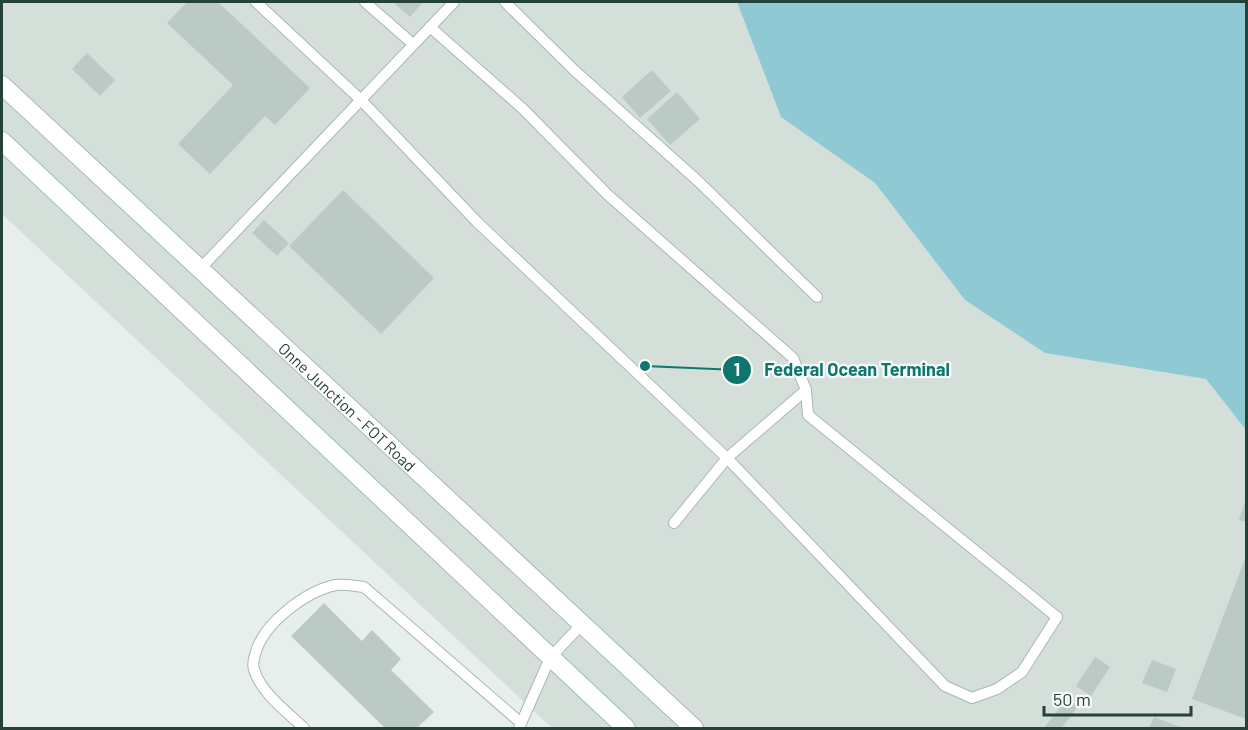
<svg xmlns="http://www.w3.org/2000/svg" width="1248" height="730" font-family="Barlow,sans-serif">
  <style>
    .built { fill: #d4dfda }
    .water { fill: #8ec9d4 }
    .building { fill: #bbcac4 }
    .lines { fill: none; stroke-linecap: round; stroke-linejoin: round }
    .lane-casing { stroke: #a8b8b2; stroke-width: 12 }
    .secondary-casing { stroke: #a4bbb3; stroke-width: 20 }
    .lane { stroke: #fff; stroke-width: 10 }
    .secondary { stroke: #fff; stroke-width: 18 }
    .labels { text-anchor: middle; dominant-baseline: central; stroke-width: 4.5; stroke-linejoin: round; paint-order: stroke }
    .street-label { font-size: 16px; fill: #24423a; stroke: #f7fbf9 }
    .leader { fill: none; stroke: #0f766e; stroke-width: 2 }
    .callout-dot { fill: #0f766e; stroke: #f7fbf9; stroke-width: 2 }
    .mark-label { font-size: 18px; text-anchor: middle; font-weight: bold; fill: #fff }
    .callout-label { font-size: 18px; text-anchor: middle; font-weight: bold; fill: #0f766e; stroke: #f7fbf9; stroke-width: 4.5; stroke-linejoin: round; paint-order: stroke }
  </style>
  <rect width="100%" height="100%" fill="#e6efeb"/>
  <path class="built" d="M2 2H737L781 116 875 183 965 300 1045 353 1206 379 1246 430V728H552L2 214Z"/>
  <path class="water" d="M737 2H1246V430L1206 379 1045 353 965 300 875 183 781 117Z"/>
  <g class="building">
    <path d="M187 2H218L310 88 275 125 265 116 210 174 178 144 233 85 167 23Z"/>
    <path d="M393 2H423L410 17Z"/>
    <path d="M87 53 115 80 100 96 72 69Z"/>
    <path d="M652 70 671 91 640 118 622 97Z"/>
    <path d="M677 92 700 119 670 145 647 119Z"/>
    <path d="M343 190 434 278 381 334 289 246Z"/>
    <path d="M264 220 289 243 277 256 252 233Z"/>
    <path d="M1246 498V522L1239 520Z"/>
    <path d="M1246 556V719L1192 699Z"/>
    <path d="M324 603 362 641 372 630 401 659 391 670 434 712 417 728H385L291 636Z"/>
    <path d="M1095 657 1110 667 1091 696 1076 686Z"/>
    <path d="M1152 660 1176 669 1167 692 1142 683Z"/>
    <path d="M1067 698 1078 707 1061 728H1044Z"/>
    <path d="M1154 717 1183 728H1149Z"/>
  </g>
  <g class="lines">
    <defs>
      <g id="lane">
        <path d="M256 2 361 100 477 222 727 458 945 686 972 698 997 689 1022 672 1057 617 808 415 806 390 793 358 608 195 522 108 430 27"/>
        <path d="M365 2 413 44"/>
        <path d="M505 2 574 70 698 181 817 297"/>
        <path d="M199 270 454 2"/>
        <path d="M674 523 727 458 806 390"/>
        <path d="M304 728C287 712 260 692 254 669 252 664 254 659 255 655 262 624 306 591 336 585 345 584 355 586 364 587L521 723"/>
        <path d="M519 728 550 658 582 624"/>
      </g>
      <g id="secondary">
        <path id="s1" d="M2 85 694 728"/>
        <path d="M2 141 626 728"/>
      </g>
    </defs>
    <use href="#lane" class="lane-casing"/>
    <use href="#secondary" class="secondary-casing"/>
    <use href="#lane" class="lane"/>
    <use href="#secondary" class="secondary"/>
  </g>
  <g class="labels">
    <g class="street-label">
      <text stroke="none"><textPath href="#s1" startOffset="472">Onne Junction - FOT Road</textPath></text>
    </g>
  </g>
  <path class="leader" d="M645 366L737 370"/>
  <g class="callout-dot">
    <circle cx="645" cy="366" r="6"/>
    <circle cx="737" cy="370" r="15"/>
  </g>
  <g class="mark-label">
    <text x="737" y="376">1</text>
  </g>
  <g class="callout-label">
    <text x="857" y="376">Federal Ocean Terminal</text>
  </g>
  <rect width="1248" height="730" fill="none" stroke="#24423a" stroke-width="6"/>
  <path d="M1044 706v9h147v-9" fill="none" stroke="#24423a" stroke-width="3"/>
  <text x="1053" y="706" font-size="18" fill="#24423a" stroke="#f7fbf9" stroke-width="4.5" paint-order="stroke">50 m</text>
</svg>
